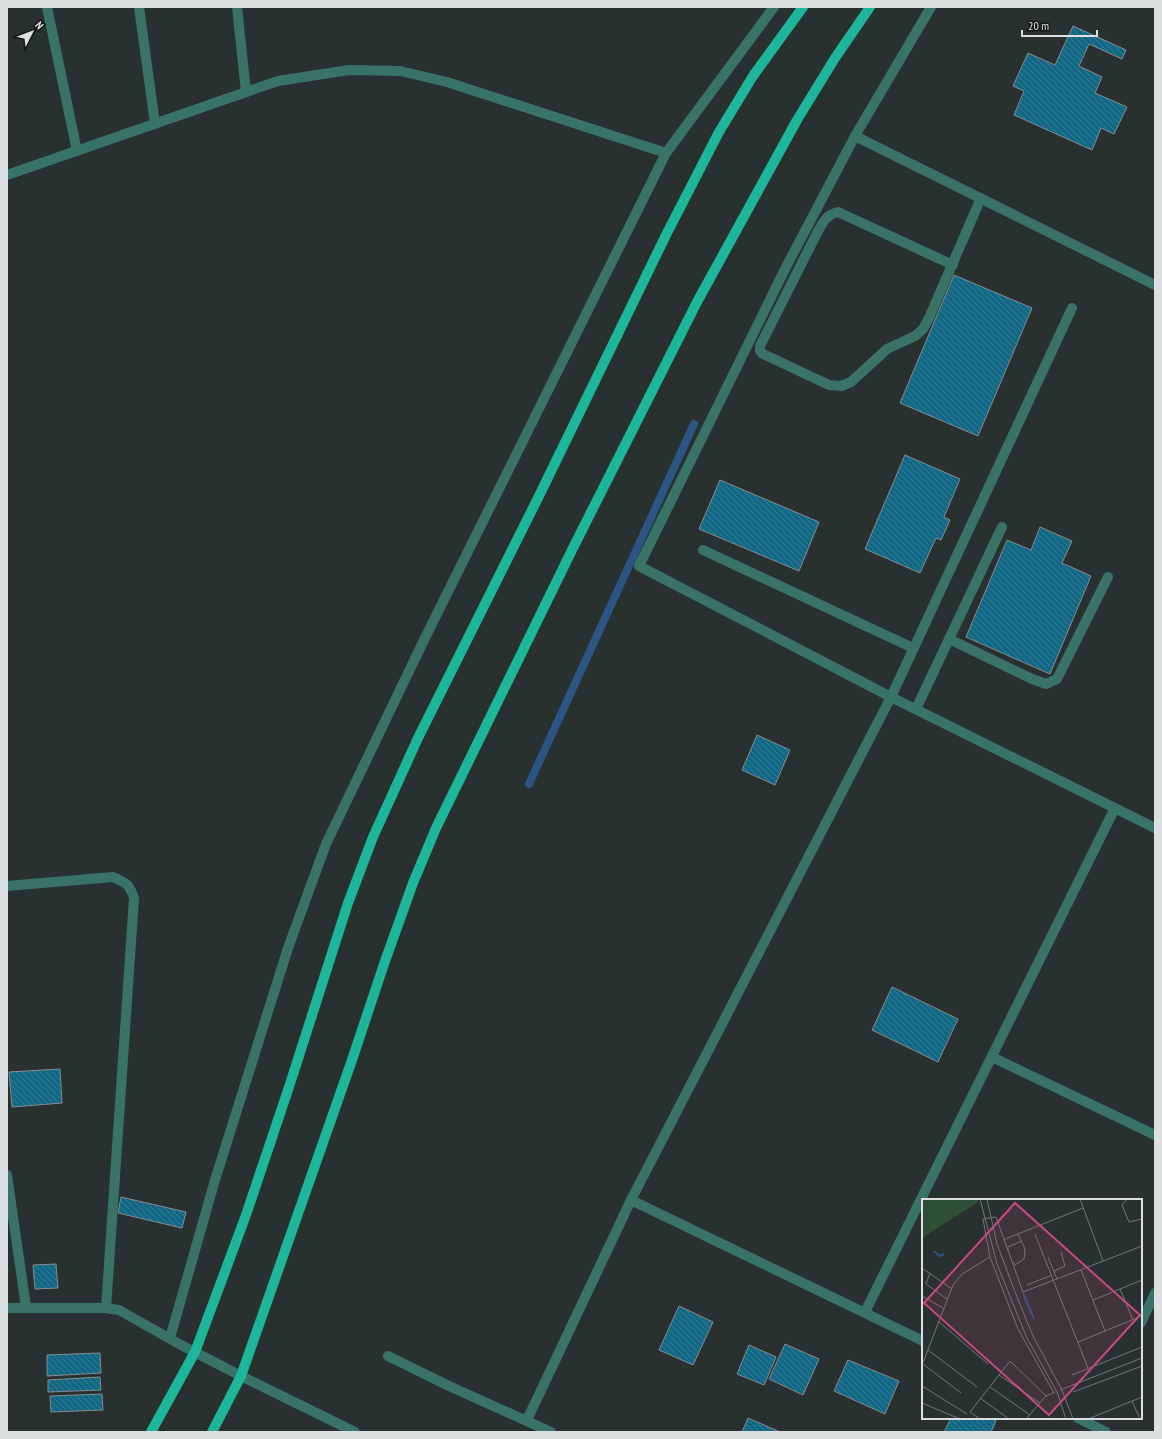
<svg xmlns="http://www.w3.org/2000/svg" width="1162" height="1439" font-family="'PT Sans Narrow',sans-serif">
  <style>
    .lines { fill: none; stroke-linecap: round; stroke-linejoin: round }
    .stream { stroke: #2b5582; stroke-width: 8 }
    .building { fill: url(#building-back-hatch); stroke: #878d90 }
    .minor { stroke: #387365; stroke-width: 10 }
    .major { stroke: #1db69a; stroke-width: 10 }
    .inset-river { fill: none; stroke: #2b5582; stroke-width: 2 }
    .inset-road { fill: none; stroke: #717677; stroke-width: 1 }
    .view { fill: #c84a7c; fill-opacity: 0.15; stroke: #c84a7c; stroke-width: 2 }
    .inset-edge { fill: none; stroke: #dce0e1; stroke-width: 2 }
  </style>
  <defs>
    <pattern id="building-back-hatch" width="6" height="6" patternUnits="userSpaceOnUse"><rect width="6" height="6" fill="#116784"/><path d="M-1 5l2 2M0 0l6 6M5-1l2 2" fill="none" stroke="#337c95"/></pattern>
  </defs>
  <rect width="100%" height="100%" fill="#293030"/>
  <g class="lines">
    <path class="stream" d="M529 784 694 424"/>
  </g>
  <g class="building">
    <path d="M1073 26 1126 50 1122 59 1089 44 1079 66 1102 77 1095 93 1127 107 1114 134 1101 128 1092 150 1014 115 1024 91 1013 86 1028 53 1055 65Z"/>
    <path d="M954 275 1032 308 978 436 900 403Z"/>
    <path d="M905 455 960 479 944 517 950 520 941 540 936 538 920 573 865 549Z"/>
    <path d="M720 480 819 522 799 571 699 529Z"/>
    <path d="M1040 527 1072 541 1062 563 1091 576 1050 674 966 637 1007 540 1031 550Z"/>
    <path d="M757 735 790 750 775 785 742 770Z"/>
    <path d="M892 987 958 1019 938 1062 872 1030Z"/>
    <path d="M60 1069 62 1103 12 1107 9 1072Z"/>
    <path d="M121 1197 186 1212 182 1228 118 1213Z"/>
    <path d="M56 1264 58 1288 35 1289 33 1265Z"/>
    <path d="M679 1306 713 1322 693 1365 659 1350Z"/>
    <path d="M785 1344 819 1359 803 1395 769 1379Z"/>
    <path d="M749 1345 776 1357 764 1385 737 1374Z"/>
    <path d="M100 1353 101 1373 47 1376V1355Z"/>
    <path d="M848 1360 899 1381 885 1414 834 1391Z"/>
    <path d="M100 1377 101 1390 48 1392V1380Z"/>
    <path d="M102 1394 103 1410 51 1412 50 1396Z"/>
    <path d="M748 1418 780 1432H742Z"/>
    <path d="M951 1418H990L996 1421 991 1432H944Z"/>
  </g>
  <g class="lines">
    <g class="minor">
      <path d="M47 7 77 151"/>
      <path d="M139 7 155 124"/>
      <path d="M237 7 246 92"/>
      <path d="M931 7 855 136 785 269 639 566 891 697 1155 828"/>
      <path d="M855 136 1155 285"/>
      <path d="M7 175 278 81 349 70 400 71 447 82 666 153"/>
      <path d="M953 265 838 212C826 215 824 221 818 231L760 346V351L763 354 829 385 841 386 851 382 887 349 915 336 923 329 929 318 981 198"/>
      <path d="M703 550 913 648"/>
      <path d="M949 639 1032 679 1046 684 1057 679 1108 577"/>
      <path d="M916 709 1002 527"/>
      <path d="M7 886 113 877C126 883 129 883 134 898L106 1308 119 1310 181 1345 241 1376 355 1432"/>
      <path d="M992 1057 1155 1135"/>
      <path d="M7 1175 26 1307"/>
      <path d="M631 1200 923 1341"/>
      <path d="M7 1308H106"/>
      <path d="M865 1312 1115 808"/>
      <path d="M1141 1323 1155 1293"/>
      <path d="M170 1338 215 1180 288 948 326 844 423 642 666 153 774 7"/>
      <path d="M388 1356 449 1386 551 1432"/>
      <path d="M1078 1418 1106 1432"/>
      <path d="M527 1420 631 1200 891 697 1072 308"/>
    </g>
    <g class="major">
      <path d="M151 1432 195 1352 246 1215 289 1087 348 903 373 837 418 738 538 498 666 235 719 132 753 76 803 7"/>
      <path d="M212 1432 241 1376 352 1060 384 964 413 883 436 828 572 550 697 302 797 120 835 58 870 7"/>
    </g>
  </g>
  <g transform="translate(922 1199)">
    <rect width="220" height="220" fill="#293030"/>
    <path d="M0 0H55L56 3 0 39Z" fill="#2e4f36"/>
    <path class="inset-river" d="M12 52 18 57 22 55M101 94 112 120"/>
    <path class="inset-road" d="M58 0 75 65 104 137 135 193 144 220M65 0 75 45 95 98 111 137 140 191 151 220M158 0 181 62M205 0 200 6 207 23 220 20M113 35 166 169M81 41 161 9M86 52V48L100 42M126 58 135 80M91 63 93 66 102 60 103 50 96 35M0 69 30 90M159 71 183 132M132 72 143 67 139 53M8 74 4 85 25 100M105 86 130 76M198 90 211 121M0 97 21 109M171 101 220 81M16 122 66 165M156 143 220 117M6 151 55 188M1 165 39 194M0 166 31 86 40 75 68 58M77 176 118 204M150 176 220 148M0 187 45 215M68 188 108 216M138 191 220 159M151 193 220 167M132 194 96 130 68 58 61 20 74 18 101 93 220 47M58 199 87 220M210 202 218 220M0 204 38 220M58 220 48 213 88 162 124 197 133 193M104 220 124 197M166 220 220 198"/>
    <path class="view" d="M93 4 218 116 127 216 2 104Z"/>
    <rect width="220" height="220" class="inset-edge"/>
  </g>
  <rect width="1162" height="1439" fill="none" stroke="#dce0e1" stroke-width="16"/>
  <g transform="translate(32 32) rotate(48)" stroke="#141717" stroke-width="3" paint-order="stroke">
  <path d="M0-3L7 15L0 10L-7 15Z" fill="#dce0e1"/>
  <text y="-6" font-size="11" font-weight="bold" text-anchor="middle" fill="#dce0e1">N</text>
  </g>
  <path d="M1022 30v6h75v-6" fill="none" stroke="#dce0e1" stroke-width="2"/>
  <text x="1028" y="30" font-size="12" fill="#dce0e1" stroke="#141717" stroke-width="3" paint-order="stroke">20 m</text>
</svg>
